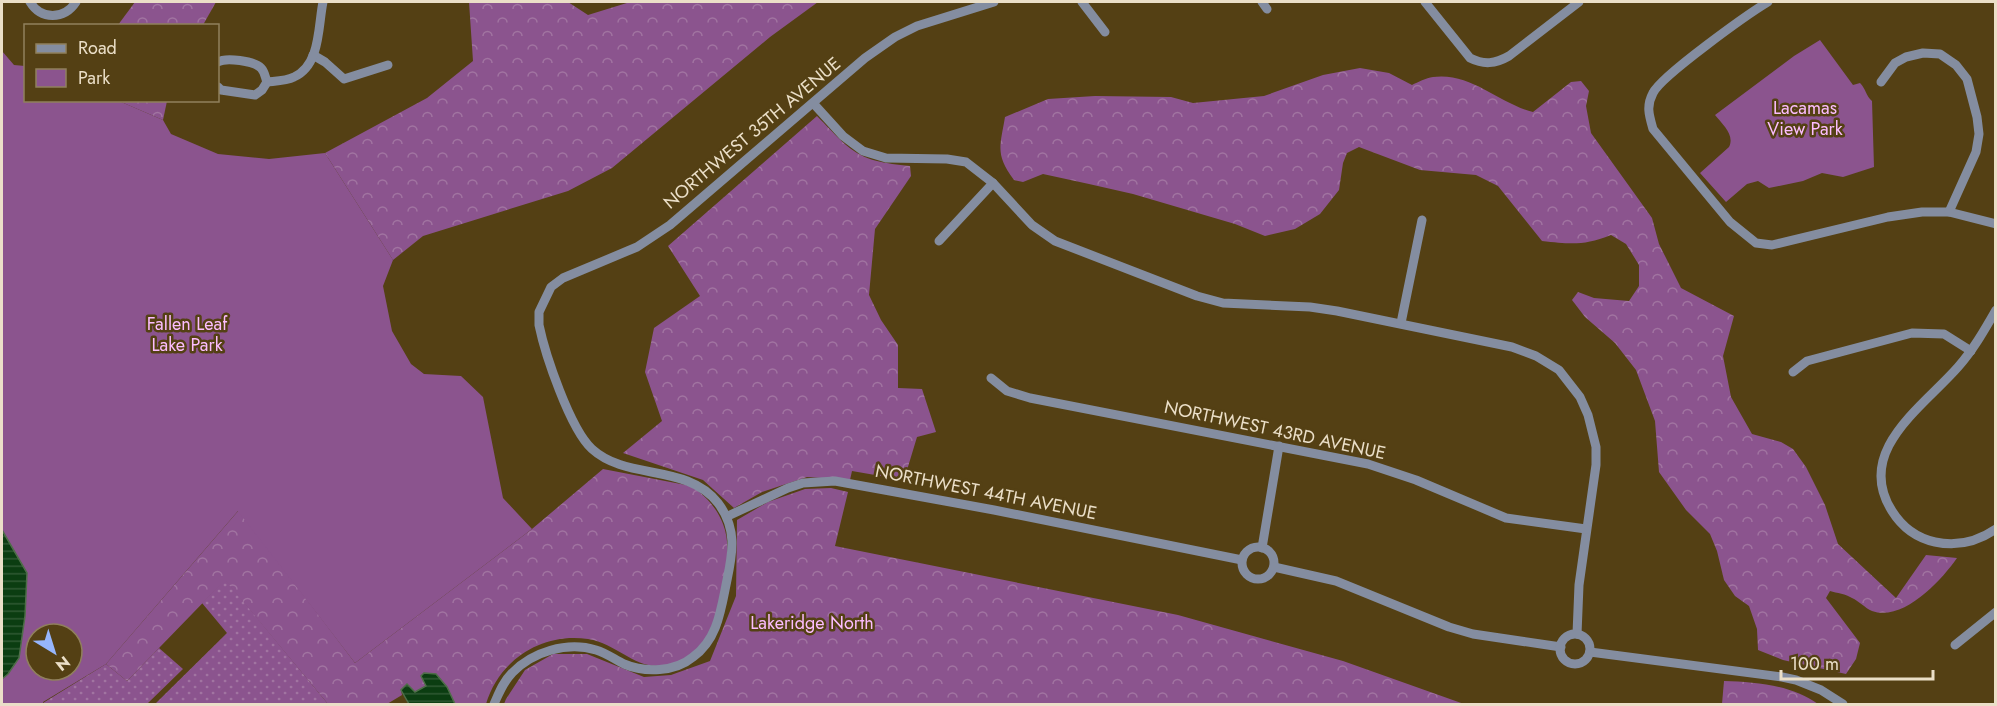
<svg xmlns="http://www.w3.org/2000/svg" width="1997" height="706" font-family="Jost,sans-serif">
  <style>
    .grass { fill: url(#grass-dots) }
    .forest { fill: url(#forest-crowns) }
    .park { fill: #8b548e; fill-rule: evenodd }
    .water { fill: url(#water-rules); stroke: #4e6e48; stroke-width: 1.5 }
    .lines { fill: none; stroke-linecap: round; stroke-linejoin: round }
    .minor { stroke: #848da0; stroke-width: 9 }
    .labels { text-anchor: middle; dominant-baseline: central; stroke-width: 5; stroke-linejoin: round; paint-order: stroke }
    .park-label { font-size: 18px; fill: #fcbdff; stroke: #544014 }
    .street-label { font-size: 18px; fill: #ebdfc8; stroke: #544014 }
  </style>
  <defs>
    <pattern id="grass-dots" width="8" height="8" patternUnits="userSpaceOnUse" patternTransform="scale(1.5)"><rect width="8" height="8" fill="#8b548e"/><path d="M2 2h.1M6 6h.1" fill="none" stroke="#a174a1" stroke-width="1.8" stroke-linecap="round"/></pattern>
    <pattern id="forest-crowns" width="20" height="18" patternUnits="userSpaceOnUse" patternTransform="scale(1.5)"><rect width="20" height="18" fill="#8b548e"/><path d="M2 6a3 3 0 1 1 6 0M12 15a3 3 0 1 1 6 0" fill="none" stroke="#a174a1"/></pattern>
    <pattern id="water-rules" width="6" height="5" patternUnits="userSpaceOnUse" patternTransform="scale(1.5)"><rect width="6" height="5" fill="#0b3d11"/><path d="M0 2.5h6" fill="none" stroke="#2f5932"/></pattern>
  </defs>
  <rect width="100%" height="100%" fill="#544014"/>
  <g class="grass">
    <path d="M225 579 328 704H155L227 633 202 603Z"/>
    <path d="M159 648 183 669 147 704H43V703L106 664 127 681Z"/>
  </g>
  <g class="forest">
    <path d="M135 2H216L203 25H118Z"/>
    <path d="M469 2H568L588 15 630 2H818L770 37 612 168 568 191 423 236 393 260 325 153 427 98 473 61Z"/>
    <path d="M1360 68 1389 73 1412 85C1418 82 1426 78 1433 77 1471 72 1498 103 1533 112L1571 82 1581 81 1589 91 1586 106 1591 133 1652 218 1659 244 1681 288 1734 316 1723 356 1731 397 1752 434 1781 442 1793 449 1806 467 1825 505 1838 544 1896 598 1926 555 1957 558C1941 581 1903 622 1872 611 1865 608 1859 601 1852 598 1846 594 1837 593 1830 591L1826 598 1860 643 1856 659 1846 674 1783 660 1758 650 1757 629 1749 606 1735 596 1724 580 1717 551 1710 534 1686 510 1659 472 1655 421 1636 370 1615 343 1585 317 1572 300 1578 292 1594 298 1629 301 1639 286V265L1626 244 1611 235C1583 246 1571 244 1542 241L1498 186 1476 175 1420 170 1359 147 1347 153 1343 163 1339 190 1320 214 1295 229 1265 236 1235 224 1133 194 1089 184 1043 174 1023 182 1014 180C995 154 1000 147 1005 117L1048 99 1095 96 1171 97 1193 103 1264 96 1323 75Z"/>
    <path d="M119 101H167L163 120Z"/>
    <path d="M817 116C853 153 857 161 910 166L911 176 875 229 869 295 881 320 898 345V388L922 389 936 432 917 437 904 480 852 471 850 480 807 477 762 492 734 508 703 480 623 453 662 421 645 372 654 328 700 296 668 246Z"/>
    <path d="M603 469 691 486C705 495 717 508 723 524 733 550 724 579 718 605 716 612 716 621 713 627 707 642 692 656 678 662 638 677 623 645 588 639 542 632 499 660 486 704H455L454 701 427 685 415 692 401 690 402 695 387 704H328L225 580 127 681 106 664 239 510 355 663 532 529Z"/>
    <path d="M831 488 848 492 835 546 1178 615 1343 661 1464 704H504L506 699 525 670 553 654H587L644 677 671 675 710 661 736 596 737 520 768 502 805 489Z"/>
    <path d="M1724 681C1756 682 1792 685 1818 704H1722Z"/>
  </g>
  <g class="park">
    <path d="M1820 40 1853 85 1860 83C1866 89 1866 96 1872 101L1874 167 1843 177 1822 173 1803 181 1769 188 1758 181 1747 184 1726 202 1700 173 1729 147C1735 135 1723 125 1715 115L1794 56Z"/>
    <path d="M2 51 14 65 25 66 26 100 119 101 163 120 171 134 218 154 269 159 325 153 393 260 383 286 392 331 411 364 424 374 461 376 483 397 503 498 532 529 355 663 238 511 106 664 43 702V704H2ZM36 634H72V670H36Z"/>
  </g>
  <g class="water">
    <path d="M2 530 27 573 25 616 19 658 8 674 2 679Z"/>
    <path d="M424 673 436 674 447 687 455 704H409L401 690 407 684 415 692 426 686 421 676Z"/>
  </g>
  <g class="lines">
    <g class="minor">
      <path d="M30 2C41 20 64 20 76 2"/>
      <path d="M1082 2 1105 32"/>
      <path d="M1262 2 1267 9"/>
      <path d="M1425 2 1470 58C1484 65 1495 64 1509 56L1579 2"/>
      <path d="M1768 2C1748 14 1661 76 1653 93 1646 106 1649 115 1653 129L1730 222 1756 243 1772 245 1888 217 1922 212H1949L1996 224"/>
      <path d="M313 55 325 62 344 79 388 65"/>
      <path d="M218 62C226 57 254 61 261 68 265 72 265 77 267 82L262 90 255 95 221 90 218 87"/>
      <path d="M267 82C276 81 286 81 294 77 321 65 318 25 323 2"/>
      <path d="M1881 82 1895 63 1906 57 1923 53 1940 54 1956 65 1967 79 1977 117 1979 134 1976 152 1949 212"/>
      <path d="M813 103 843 136 863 151 886 158 947 159 966 162 993 183 1032 225 1055 241 1197 296 1223 303 1310 307 1337 311 1512 347 1536 356 1559 370 1580 397 1588 415 1596 447V465L1579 585 1577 634"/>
      <path d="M939 241 993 183"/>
      <path d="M1996 310C1984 331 1973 350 1958 367 1923 407 1854 451 1892 511 1902 527 1917 538 1935 542 1958 547 1977 542 1996 529"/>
      <path d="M1401 323 1422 220"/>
      <path d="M1793 372 1807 361 1912 333 1944 334 1971 351"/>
      <path d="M991 378 1007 391 1030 398 1368 464 1416 480 1506 518 1586 529"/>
      <path d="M728 516 788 488 803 483 835 481 994 510 1242 560"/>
      <circle cx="1258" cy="563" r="16"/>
      <path d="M1262 548 1279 446"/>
      <path d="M1274 567 1336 581 1449 627 1473 634 1561 647"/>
      <circle cx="1575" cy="649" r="15"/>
      <path d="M1955 645 1996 612"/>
      <path d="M1590 652 1782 677 1796 680 1821 690 1843 704"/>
      <path d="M494 704C499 693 503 682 512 673 532 652 567 641 596 650 606 653 614 659 624 664 645 673 675 672 693 657 718 639 721 609 727 580 733 552 737 528 718 503 687 463 627 481 592 449 570 429 545 354 539 325V312L551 287 563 278 637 247 670 225 865 58 895 37 917 26 994 2"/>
    </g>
  </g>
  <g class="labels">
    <g class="park-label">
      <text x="1805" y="108">Lacamas<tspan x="1805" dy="21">View Park</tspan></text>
      <text x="187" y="324">Fallen Leaf<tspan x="187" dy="21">Lake Park</tspan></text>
      <text x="812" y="623">Lakeridge North</text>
    </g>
    <g class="street-label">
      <text transform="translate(752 133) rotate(-40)">NORTHWEST 35TH AVENUE</text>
      <text transform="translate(1275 430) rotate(12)">NORTHWEST 43RD AVENUE</text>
      <text transform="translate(986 492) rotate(11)">NORTHWEST 44TH AVENUE</text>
    </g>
  </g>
  <rect width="1997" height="706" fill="none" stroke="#ebdfc8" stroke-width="6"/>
  <rect x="24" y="24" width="195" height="78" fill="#544014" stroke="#90805c" stroke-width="1.5"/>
  <rect x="36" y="44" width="30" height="9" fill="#848da0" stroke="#90805c" stroke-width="1.5"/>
  <text x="78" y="54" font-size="18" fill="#ebdfc8">Road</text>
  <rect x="36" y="69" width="30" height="18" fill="#8b548e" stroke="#90805c" stroke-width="1.5"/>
  <text x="78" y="84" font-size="18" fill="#ebdfc8">Park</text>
  <g transform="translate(54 652) rotate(142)"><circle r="28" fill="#544014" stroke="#90805c" stroke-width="1.5"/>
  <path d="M0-4.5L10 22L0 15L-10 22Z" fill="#96b6fd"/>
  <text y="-9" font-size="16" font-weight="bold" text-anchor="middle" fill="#ebdfc8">N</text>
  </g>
  <path d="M1781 670v9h152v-9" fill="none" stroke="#ebdfc8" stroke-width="3"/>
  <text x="1790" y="670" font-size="18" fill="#ebdfc8" stroke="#544014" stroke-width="4.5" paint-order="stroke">100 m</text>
</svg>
